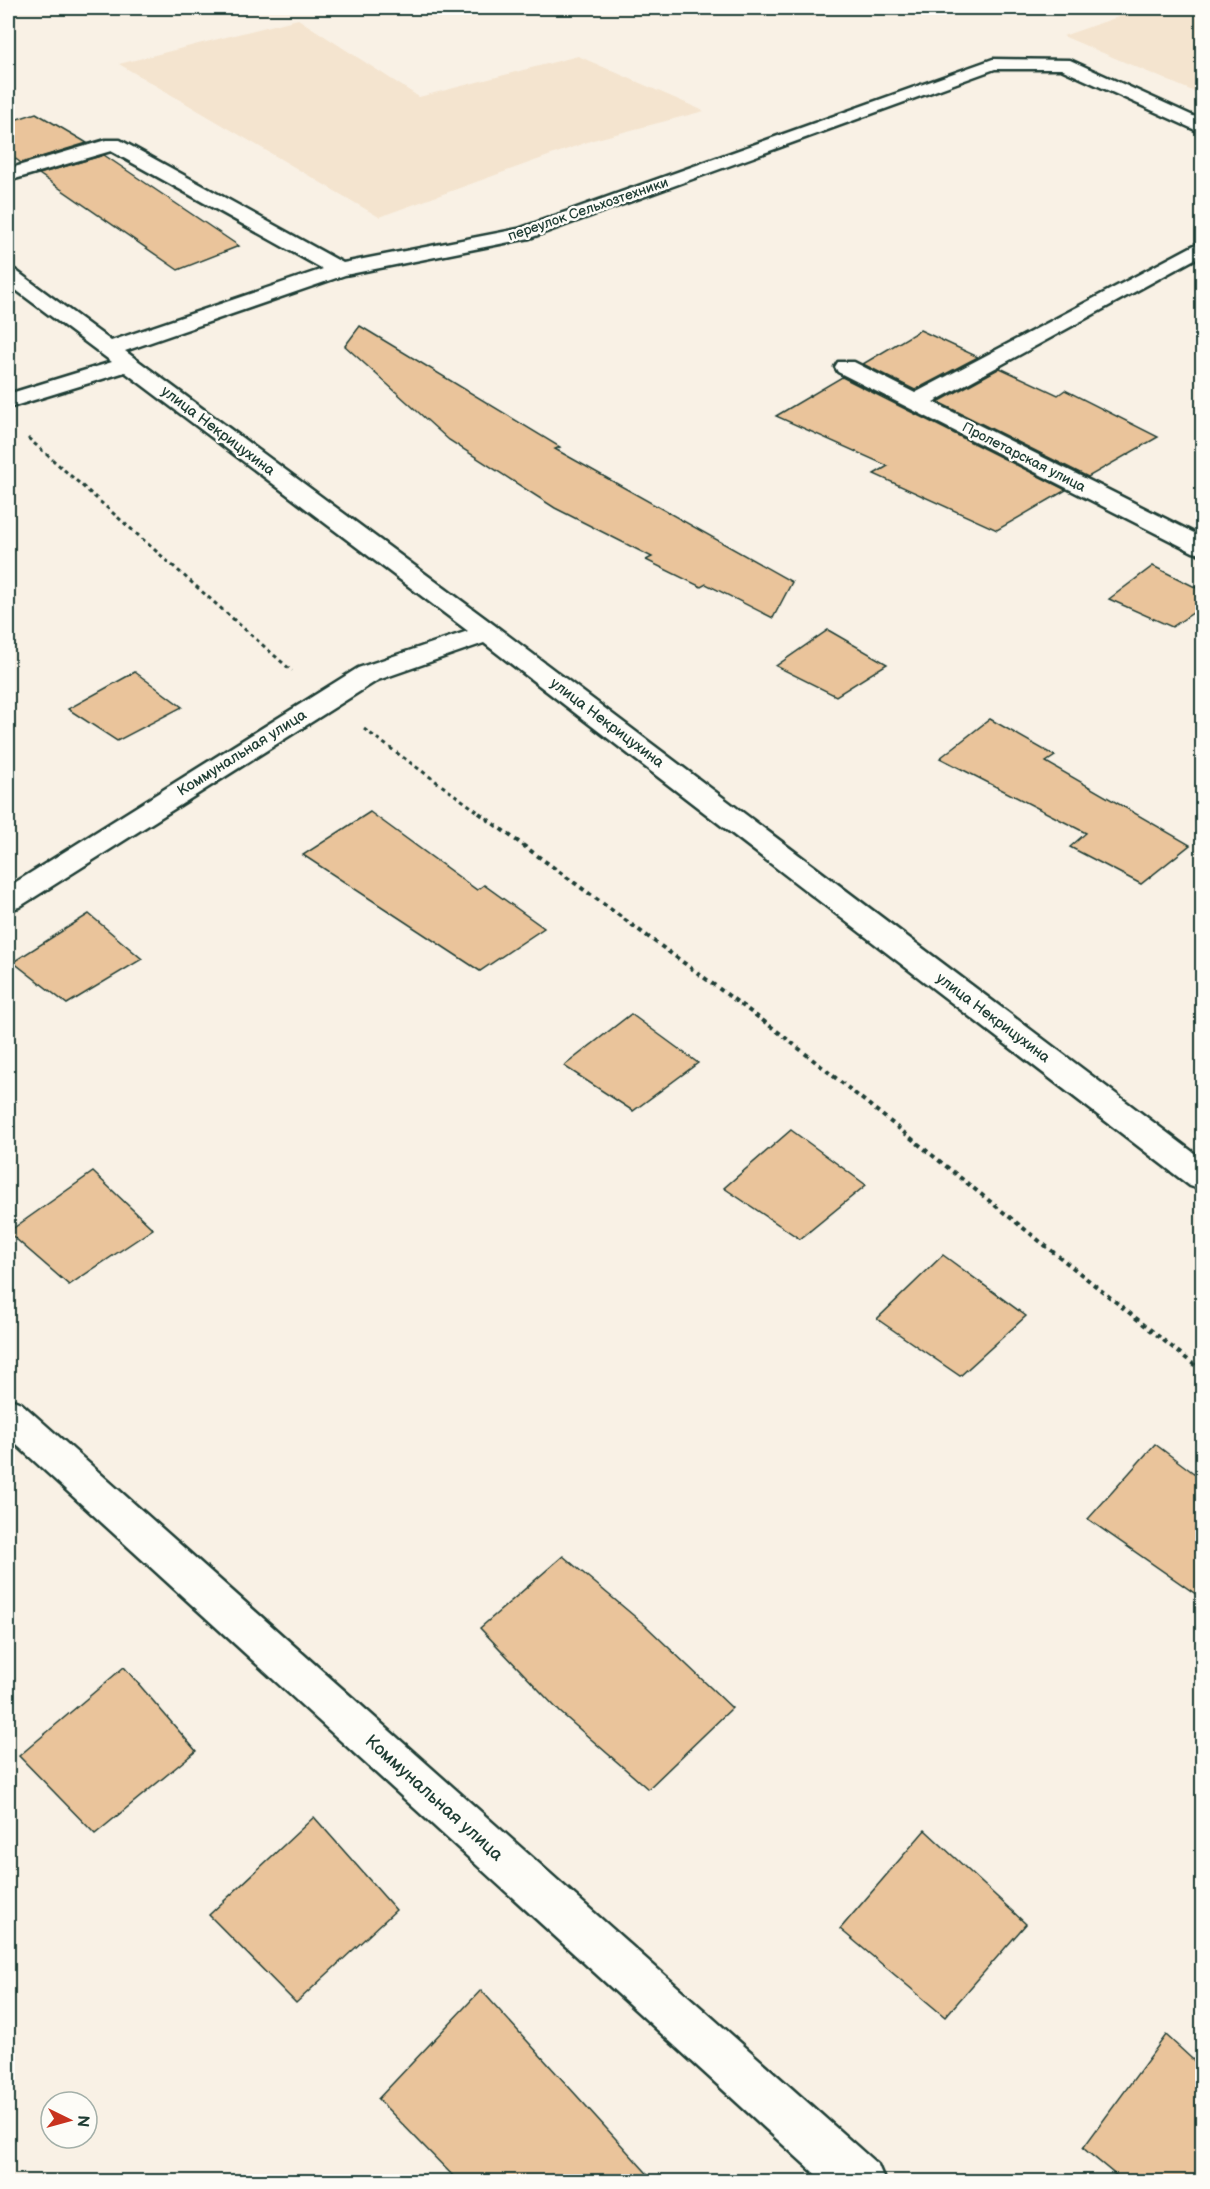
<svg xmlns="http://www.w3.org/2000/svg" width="1210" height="2189" font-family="'Balsamiq Sans',sans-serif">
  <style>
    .built { fill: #f4e4cf }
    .building { fill: #eac49b; stroke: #1f3d34; stroke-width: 1.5 }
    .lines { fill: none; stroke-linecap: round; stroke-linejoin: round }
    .minor-casing { stroke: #1f3d34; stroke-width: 5 }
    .path-far1 { stroke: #1f3d34; stroke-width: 3; stroke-dasharray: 4 4; stroke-linecap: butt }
    .path { stroke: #1f3d34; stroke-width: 4; stroke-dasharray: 4.5 4.5; stroke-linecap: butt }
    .minor { fill: #fdfcf7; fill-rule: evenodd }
    .labels { text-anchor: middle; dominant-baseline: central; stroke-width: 5; stroke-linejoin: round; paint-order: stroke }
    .far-street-label { font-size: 14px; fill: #1f3d34; stroke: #fdfcf7 }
    .street-label { font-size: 15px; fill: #1f3d34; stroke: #fdfcf7 }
    .near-street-label { font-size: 18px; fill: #1f3d34; stroke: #fdfcf7 }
  </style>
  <rect width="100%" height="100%" fill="#f9f1e5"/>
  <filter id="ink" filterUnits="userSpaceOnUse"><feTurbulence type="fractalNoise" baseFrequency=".0167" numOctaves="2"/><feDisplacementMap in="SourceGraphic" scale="12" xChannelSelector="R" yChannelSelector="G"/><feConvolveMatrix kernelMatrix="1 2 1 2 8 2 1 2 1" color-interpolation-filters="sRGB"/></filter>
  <g filter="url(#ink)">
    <g class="built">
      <path d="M1144 8H1202V95L1063 36Z"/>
      <path d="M298 19 419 97 578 56 704 111 593 140 379 217 119 64Z"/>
    </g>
    <g class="building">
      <path d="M36 113 82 140 87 143 21 163 8 153V122Z"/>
      <path d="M104 155 239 246 178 270 39 174Z"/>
      <path d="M360 326 560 447 555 449 792 582 773 618 706 584 701 587 646 560 652 557 555 508 449 440 345 346Z"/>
      <path d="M920 330 978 357 915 390 863 364Z"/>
      <path d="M1000 368 1058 395 1065 390 1158 437 1088 477 938 402Z"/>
      <path d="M842 377 1066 490 997 530 874 474 888 466 776 416Z"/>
      <path d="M1153 566 1203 591V606L1172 627 1109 599Z"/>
      <path d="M828 630 887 664 836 696 776 666Z"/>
      <path d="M135 672 182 707 117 741 68 709Z"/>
      <path d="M990 719 1055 756 1046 762 1190 845 1141 884 1070 847 1086 833 940 758Z"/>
      <path d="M370 812 477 890 484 885 544 928 480 971 303 855Z"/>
      <path d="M89 914 142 959 67 1004 13 962Z"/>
      <path d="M631 1014 698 1063 633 1111 564 1066Z"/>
      <path d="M791 1130 866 1185 800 1239 724 1188Z"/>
      <path d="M93 1172 153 1229 69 1285 8 1232Z"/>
      <path d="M943 1255 1026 1316 960 1376 877 1319Z"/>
      <path d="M1155 1444 1203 1480V1599L1088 1519Z"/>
      <path d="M563 1556 646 1626 732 1708 648 1789 560 1712 480 1628Z"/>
      <path d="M124 1667 196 1751 95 1834 19 1756Z"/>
      <path d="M314 1817 396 1910 296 2003 209 1915Z"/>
      <path d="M925 1830 1026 1924 945 2017 840 1929Z"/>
      <path d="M481 1990 654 2181H458L378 2099Z"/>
      <path d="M1166 2035 1203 2069V2181H1123L1083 2148Z"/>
    </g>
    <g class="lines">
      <defs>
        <g id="minor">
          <path d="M993 59 1070 60 1202 120V133L1061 69H995L530 238 345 275 125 351 497 627 1202 1159V1190L1190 1186 484 643 378 680 19 907 8 910V887L358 668 468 631 125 372 8 408V394L112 362 8 284V268L15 270 111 341 323 269 111 151 8 181V169L106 140H120L343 263 518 229Z"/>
          <path d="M1202 241V255L933 402 1202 537V554L1193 552 838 372 835 367 838 362H854L915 393Z"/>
          <path d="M8 1398 21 1403 878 2165 885 2182H824L8 1437Z"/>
        </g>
      </defs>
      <use href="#minor" class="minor-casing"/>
      <g class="path-far1">
        <path d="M28 438 292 671"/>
        <path d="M364 729 481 814"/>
      </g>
      <path class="path" d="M479 813 777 1031 1202 1371"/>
      <use href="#minor" class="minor"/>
    </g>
  </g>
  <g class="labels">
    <g class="far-street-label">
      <text transform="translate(588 209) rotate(-19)">переулок Сельхозтехники</text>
      <text transform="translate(1024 457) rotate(27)">Пролетарская улица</text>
    </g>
    <g class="street-label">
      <text transform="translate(218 431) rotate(37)">улица Некрицухина</text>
      <text transform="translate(607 723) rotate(37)">улица Некрицухина</text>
      <text transform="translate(242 753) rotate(-32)">Коммунальная улица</text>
      <text transform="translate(993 1018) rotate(37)">улица Некрицухина</text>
    </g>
    <g class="near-street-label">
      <text transform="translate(434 1798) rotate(42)">Коммунальная улица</text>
    </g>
  </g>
  <rect width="1210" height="2189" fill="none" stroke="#fdfcf7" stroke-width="30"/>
  <rect x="15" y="15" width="1180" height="2159" fill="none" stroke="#1f3d34" stroke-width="2" filter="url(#ink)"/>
  <g transform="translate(69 2120) rotate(95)"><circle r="28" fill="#fdfcf7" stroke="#a4b0a9" stroke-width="1.5"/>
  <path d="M0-4.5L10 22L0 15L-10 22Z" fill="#c8321e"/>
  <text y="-9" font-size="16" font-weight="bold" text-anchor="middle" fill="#1f3d34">N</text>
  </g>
</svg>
